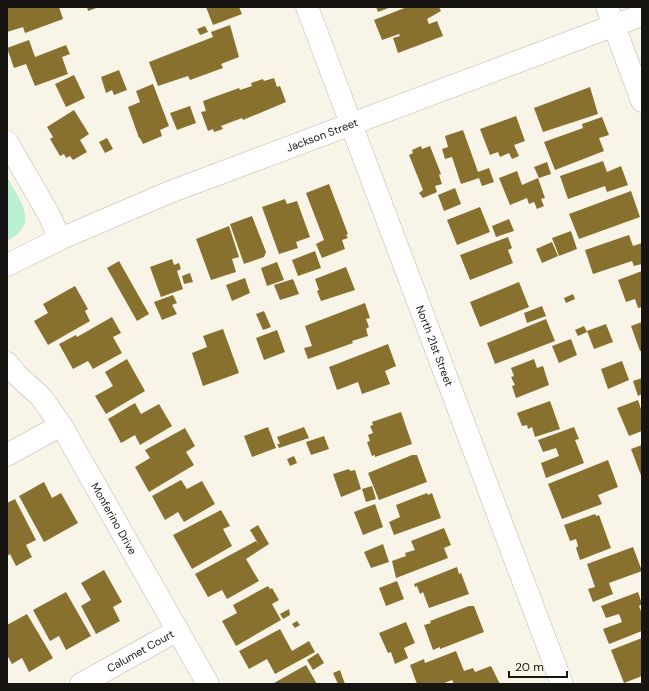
<svg xmlns="http://www.w3.org/2000/svg" width="649" height="691" font-family="'DM Sans',sans-serif">
  <style>
    .green { fill: #baf1d5 }
    .building { fill: #88712e }
    .lines { fill: none; stroke-linecap: round; stroke-linejoin: round }
    .street-casing { stroke: #bab6aa; stroke-width: 23 }
    .secondary-casing { stroke: #bab6aa; stroke-width: 23 }
    .street { stroke: #fff; stroke-width: 22 }
    .secondary { stroke: #fff; stroke-width: 22 }
    .labels { text-anchor: middle; dominant-baseline: central; stroke-width: 3; stroke-linejoin: round; paint-order: stroke }
    .street-label { font-size: 11px; fill: #161511; stroke: #f9f4e8 }
  </style>
  <rect width="100%" height="100%" fill="#f9f4e8"/>
  <path class="green" d="M7 177C20 201 41 224 7 241Z"/>
  <g class="building">
    <path d="M7 7H59L63 19 25 33 23 27 7 32Z"/>
    <path d="M87 7H99L88 11Z"/>
    <path d="M206 7H239L242 14 213 25Z"/>
    <path d="M376 7H391L378 12Z"/>
    <path d="M407 7H439L441 11 427 19 429 24 437 21 443 36 398 53 393 38 400 36 399 34 382 40 374 20Z"/>
    <path d="M230 25 239 57 221 64 223 68 190 80 188 76 158 86 149 62 213 37 211 32Z"/>
    <path d="M205 26 208 32 200 35 197 29Z"/>
    <path d="M29 40 35 57 66 45 70 54 62 57 68 74 35 86 26 64 14 68 7 48Z"/>
    <path d="M119 70 127 90 114 95 112 90 106 93 101 77Z"/>
    <path d="M74 75 85 98 66 107 55 84Z"/>
    <path d="M274 78 277 87 280 86 286 102 243 120 242 118 221 126 223 129 214 132 213 129 208 131 201 112 206 111 203 101 239 88 240 90 252 86 251 83 263 79 264 81Z"/>
    <path d="M153 84 169 126 160 130 162 136 143 144 140 138H139L128 107 140 102 136 91Z"/>
    <path d="M590 87 598 114 543 132 534 108Z"/>
    <path d="M190 106 196 123 177 130 170 113Z"/>
    <path d="M74 110 89 134 80 140 87 152 73 160 70 156 66 158 64 154 60 156 50 139 53 137 47 127Z"/>
    <path d="M516 116 525 141 514 145 519 156 512 159 509 153 500 157 498 152 490 155 480 129Z"/>
    <path d="M602 117 609 135 599 138 604 151 555 170 544 142 583 128 582 124Z"/>
    <path d="M463 130 478 172 489 168 494 182 482 186 479 178 461 184 452 157 445 159 442 149 448 147 445 136Z"/>
    <path d="M107 138 113 149 105 153 99 142Z"/>
    <path d="M421 146 422 149 430 146 441 174 439 175 442 184 435 186 437 192 423 198 419 193 423 190 409 155 413 153 412 150Z"/>
    <path d="M603 161 607 172 621 166 628 185 607 192 605 186 568 199 560 176Z"/>
    <path d="M547 162 551 174 539 178 534 167Z"/>
    <path d="M517 171 522 185 538 178 545 198 541 199 544 206 537 209 534 202 529 204 527 198 510 205 499 178Z"/>
    <path d="M329 184 348 234 346 235 348 238 342 240 345 249 322 258 316 244 324 240 306 193Z"/>
    <path d="M455 188 461 204 444 211 438 195Z"/>
    <path d="M631 191 640 217 579 239 569 214Z"/>
    <path d="M285 199 287 204 297 201 310 237 296 242 298 248 279 254 262 207Z"/>
    <path d="M480 207 490 232 457 245 447 220Z"/>
    <path d="M252 216 266 252 264 257 244 264 230 224Z"/>
    <path d="M509 219 514 231 496 237 492 226Z"/>
    <path d="M229 226 239 257 232 259 236 272 211 280 196 239Z"/>
    <path d="M571 231 577 249 559 256 552 238Z"/>
    <path d="M629 235 633 246 642 243V264L634 266 632 261 593 274 585 250Z"/>
    <path d="M508 237 512 248 508 250 513 263 470 280 460 255Z"/>
    <path d="M552 242 558 256 542 263 536 249Z"/>
    <path d="M315 251 321 268 298 276 292 260Z"/>
    <path d="M172 259 174 265 179 263 181 269 177 271 183 289 161 297 150 267Z"/>
    <path d="M119 261 149 314 137 321 107 268Z"/>
    <path d="M277 262 284 280 267 286 261 268Z"/>
    <path d="M346 267 355 290 321 301 317 291 319 290 315 279Z"/>
    <path d="M642 271V307L638 308 635 299 626 302 618 280Z"/>
    <path d="M190 273 193 282 184 284 182 276Z"/>
    <path d="M245 278 250 293 232 301 226 285Z"/>
    <path d="M293 279 299 294 280 300 274 285Z"/>
    <path d="M519 282 529 307 480 327 470 302Z"/>
    <path d="M75 286 88 309 85 311 90 321 48 345 34 321 48 313 43 304Z"/>
    <path d="M573 294 575 299 566 303 564 298Z"/>
    <path d="M173 295 177 303 172 305 177 314 162 320 154 302Z"/>
    <path d="M365 303 370 318 366 319 369 327 366 329 368 336 352 341 353 343 308 359 304 348 312 346 305 326Z"/>
    <path d="M542 306 546 316 527 323 524 313Z"/>
    <path d="M264 311 271 327 263 330 256 314Z"/>
    <path d="M112 317 121 333 113 337 122 353 93 369 88 361 73 369 59 344 76 335 77 337Z"/>
    <path d="M546 319 555 341 495 364 487 343Z"/>
    <path d="M642 322V351H640L631 326Z"/>
    <path d="M606 324 613 342 594 349 587 331Z"/>
    <path d="M584 326 587 332 578 336 575 330Z"/>
    <path d="M223 329 239 373 203 386 192 353 207 347 203 336Z"/>
    <path d="M277 330 285 352 264 360 256 338Z"/>
    <path d="M571 339 577 355 559 363 552 346Z"/>
    <path d="M388 344 396 366 385 371 390 384 362 394 358 382 337 390 329 367Z"/>
    <path d="M127 359 145 391 106 414 95 396 113 386 105 372Z"/>
    <path d="M534 359 537 368 543 366 549 385 516 398 512 386 515 385 511 377 514 376 511 368Z"/>
    <path d="M622 361 629 380 608 389 601 369Z"/>
    <path d="M642 378V394L638 396 633 381Z"/>
    <path d="M638 400 642 412V431L629 436 617 408Z"/>
    <path d="M550 401 560 429 535 437 532 427 528 429 527 425 522 426 517 413Z"/>
    <path d="M135 403 141 414 159 404 172 426 140 445 135 435 121 443 108 419Z"/>
    <path d="M401 412 412 444 375 457V455L372 456 367 442 370 441 368 435 373 433 370 426 373 425 372 422Z"/>
    <path d="M268 427 276 448 252 457 244 436Z"/>
    <path d="M304 427 309 438 279 448 277 444H280L277 437Z"/>
    <path d="M574 427 579 439 575 440 584 463 546 478 541 463 559 456 556 448 543 452 538 440Z"/>
    <path d="M185 428 195 446 186 452 194 465 149 492 135 467 150 458 145 450Z"/>
    <path d="M324 436 329 449 311 455 306 442Z"/>
    <path d="M642 445V478L631 449Z"/>
    <path d="M412 455H417L427 482 379 500 368 473Z"/>
    <path d="M294 456 297 463 290 466 287 459Z"/>
    <path d="M608 460 618 487 598 495 602 504 562 519 548 484Z"/>
    <path d="M349 469 350 471 355 470 361 489 341 497 333 474Z"/>
    <path d="M181 480 187 489 202 481 215 504 184 522 178 512 165 520 152 496Z"/>
    <path d="M44 482 52 498 61 493 78 523 44 542 19 496Z"/>
    <path d="M372 486 376 499 366 502 362 489Z"/>
    <path d="M427 493 428 495 432 493 441 518 394 535 389 522 400 517 396 505Z"/>
    <path d="M15 499 36 540 26 545 32 557 16 566 10 554 7 556V503Z"/>
    <path d="M375 504 383 527 363 535 354 512Z"/>
    <path d="M221 510 230 526 223 529 232 546 192 569 173 535Z"/>
    <path d="M595 514 596 516 599 515 611 548 580 560 576 548 578 546 576 539 570 541 564 525Z"/>
    <path d="M258 525 269 544 246 559 259 581 227 599 222 590 208 597 195 574 256 541 259 545 250 530Z"/>
    <path d="M444 528 451 545 444 548 448 558 396 578 392 561 406 556 405 553 415 550 411 541Z"/>
    <path d="M383 544 389 562 371 568 364 552Z"/>
    <path d="M633 547 642 571 609 583 613 594 593 602 588 589 595 587 587 564Z"/>
    <path d="M457 567 459 574 461 573 469 594 429 608 423 592 420 594 417 586 415 587 414 584Z"/>
    <path d="M104 570 122 602 113 607 120 621 96 634 81 606 91 600 81 583Z"/>
    <path d="M397 581 404 599 386 606 379 588Z"/>
    <path d="M268 586 270 589 272 588 279 600 272 604 281 620 236 646 222 621 237 613 233 605Z"/>
    <path d="M66 592 91 636 66 650 59 636 50 641 33 610Z"/>
    <path d="M638 592 642 604 639 606 642 614V631L609 644 603 629 622 622 619 614 606 618 601 606Z"/>
    <path d="M469 606H474L484 632 440 649V647L433 650 424 625 431 623 430 621Z"/>
    <path d="M289 609 290 615 283 619 280 614Z"/>
    <path d="M27 614 53 658 29 672 22 658 12 664 7 655V625Z"/>
    <path d="M297 621 300 625 295 628 292 624Z"/>
    <path d="M406 622 415 643 404 648 408 658 395 664 391 652 388 653 379 633Z"/>
    <path d="M280 629 292 651 309 641 315 652 275 674 267 659 249 669 239 651Z"/>
    <path d="M642 638V676L624 683 611 650Z"/>
    <path d="M456 651 464 671 473 668 475 672 491 666 500 684H454L452 680 442 684H417L410 665 424 659 425 663Z"/>
    <path d="M318 653 324 663 313 670 307 660Z"/>
    <path d="M306 665 317 684H275L274 683Z"/>
    <path d="M340 670 345 684H338L333 673Z"/>
  </g>
  <g class="lines">
    <defs>
      <g id="street">
        <path id="s1" d="M307 7 562 684"/>
        <path d="M607 7 642 101"/>
        <path d="M7 142 48 213 60 239"/>
        <path id="s2" d="M7 363 17 375 41 397 61 425 208 684"/>
        <path d="M7 455 61 425"/>
        <path id="s3" d="M81 684 178 630"/>
      </g>
      <g id="secondary">
        <path id="s4" d="M7 265 60 239 170 192 642 15"/>
      </g>
    </defs>
    <use href="#street" class="street-casing"/>
    <use href="#secondary" class="secondary-casing"/>
    <use href="#street" class="street"/>
    <use href="#secondary" class="secondary"/>
  </g>
  <g class="labels">
    <g class="street-label">
      <text stroke="none"><textPath href="#s4" startOffset="341">Jackson Street</textPath></text>
      <text stroke="none"><textPath href="#s1" startOffset="362">North 21st Street</textPath></text>
      <text stroke="none"><textPath href="#s2" startOffset="190">Monferino Drive</textPath></text>
      <text stroke="none"><textPath href="#s3" startOffset="68">Calumet Court</textPath></text>
    </g>
  </g>
  <rect width="649" height="691" fill="none" stroke="#161511" stroke-width="16"/>
  <path d="M509 671v6h58v-6" fill="none" stroke="#161511" stroke-width="2"/>
  <text x="515" y="671" font-size="12" fill="#161511" stroke="#f9f4e8" stroke-width="3" paint-order="stroke">20 m</text>
</svg>
